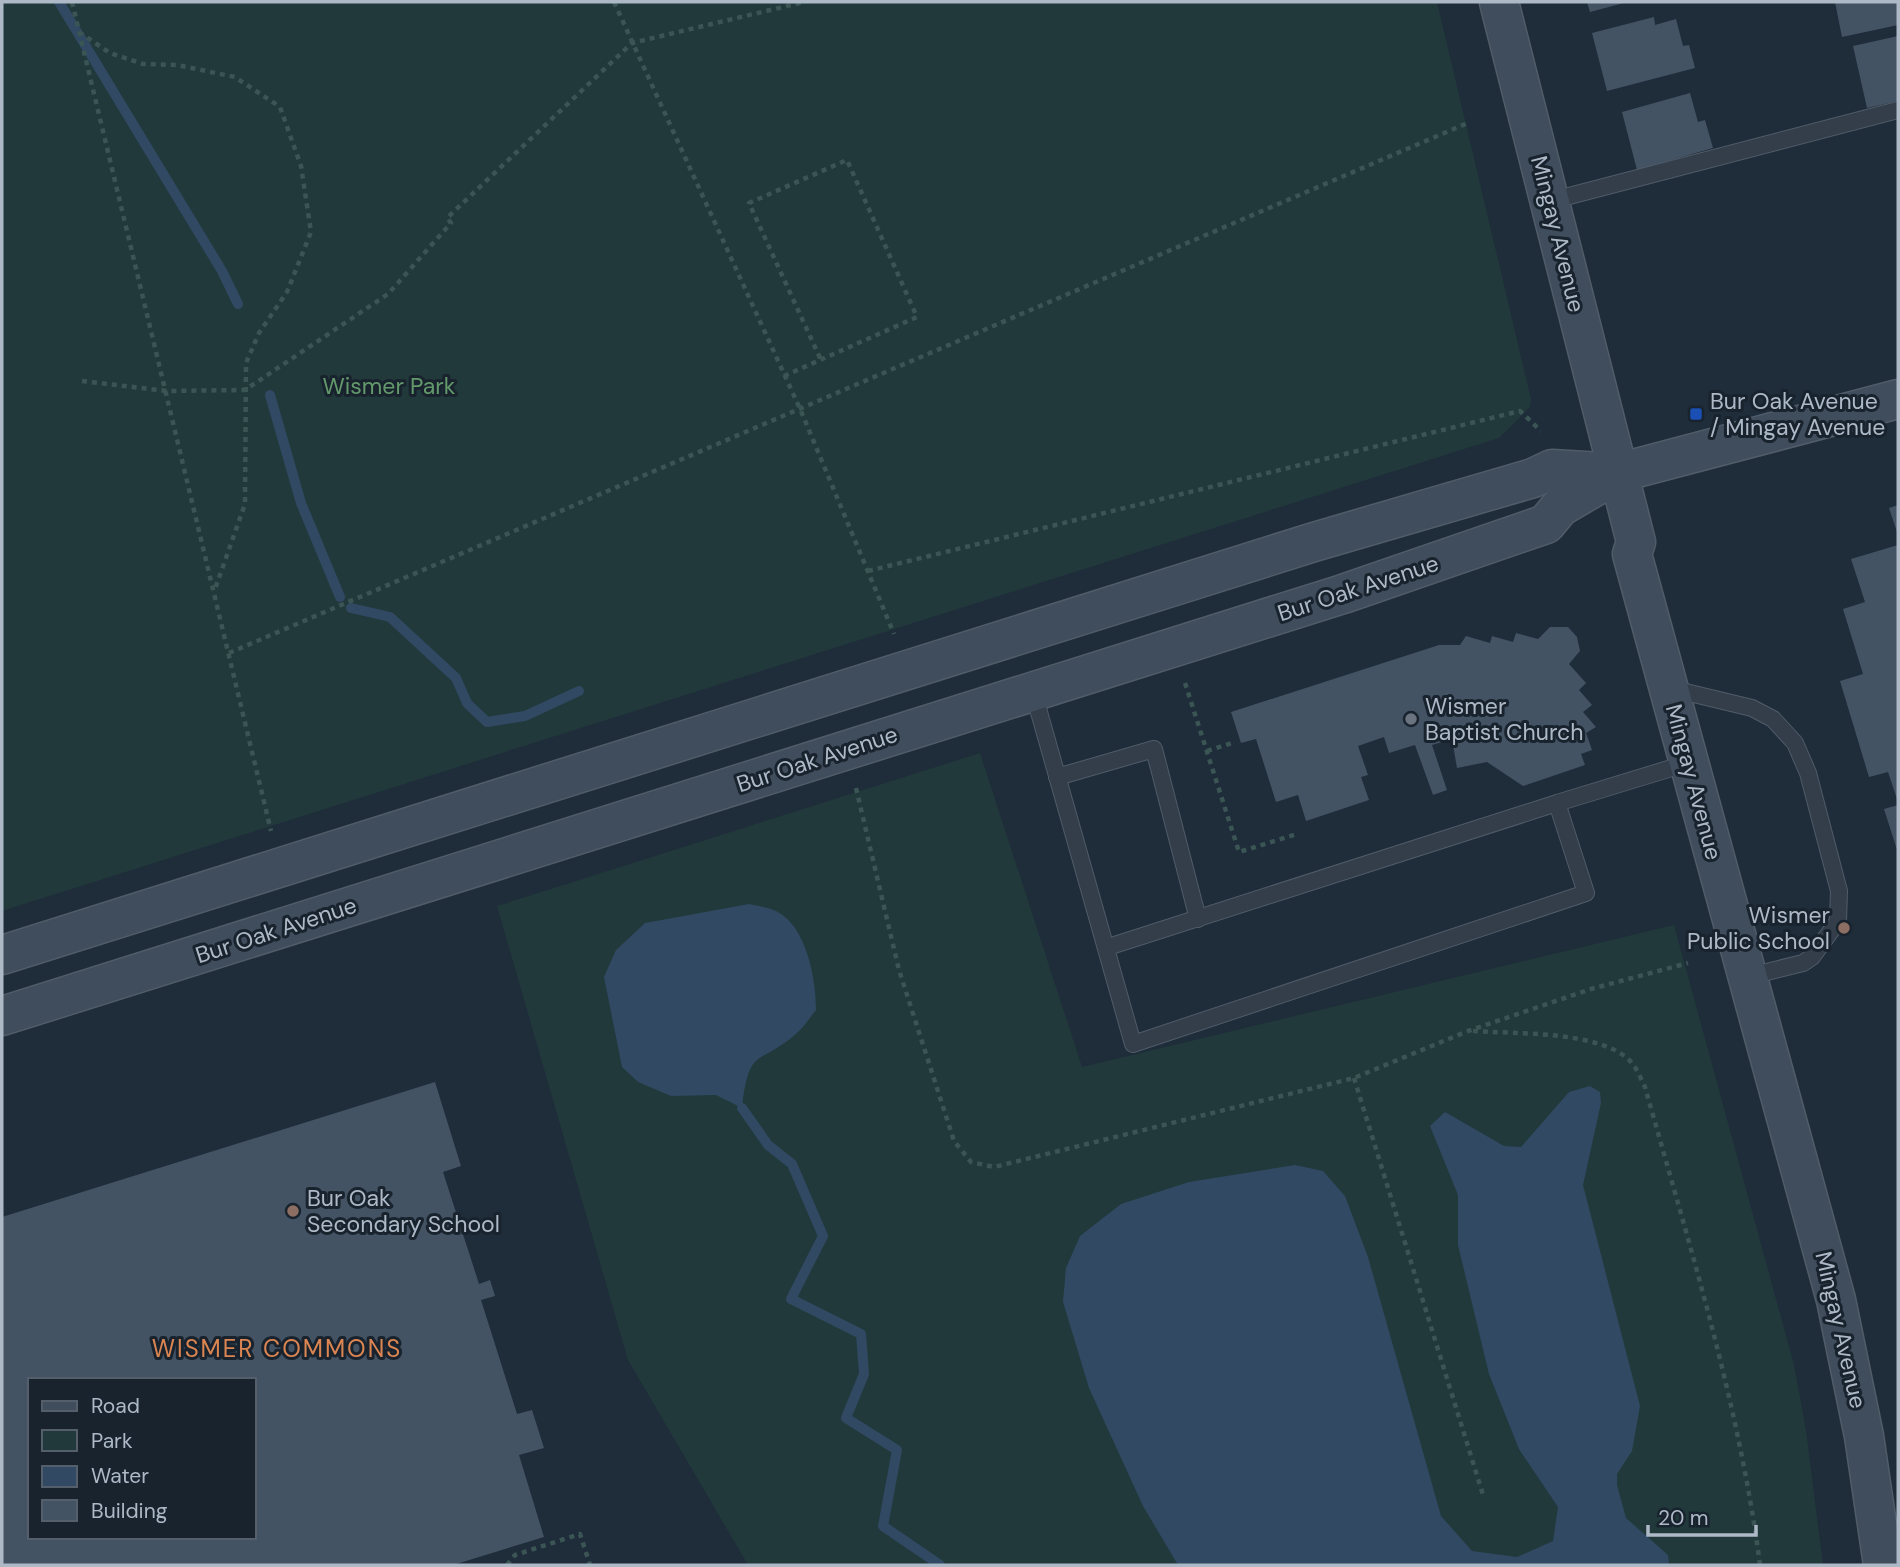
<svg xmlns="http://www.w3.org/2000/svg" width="1900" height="1567" font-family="'DM Sans',sans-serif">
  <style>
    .green { fill: #21393b }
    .water { fill: #314962 }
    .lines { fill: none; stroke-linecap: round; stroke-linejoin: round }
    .stream { stroke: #314962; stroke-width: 10 }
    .building { fill: #445364; fill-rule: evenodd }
    .lane-casing { stroke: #505c68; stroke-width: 18 }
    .secondary-casing { stroke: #505c68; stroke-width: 41 }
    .path { stroke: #3b5555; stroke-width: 4.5; stroke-dasharray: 5 5; stroke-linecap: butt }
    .lane { stroke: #333e4a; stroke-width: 16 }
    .secondary { stroke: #404d5d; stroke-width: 38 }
    .transit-dot { fill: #1a4fb4; stroke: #18232e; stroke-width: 2.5 }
    .worship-dot { fill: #6b7280; stroke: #18232e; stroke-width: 2.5 }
    .education-dot { fill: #8d6e63; stroke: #18232e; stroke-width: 2.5 }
    .labels { text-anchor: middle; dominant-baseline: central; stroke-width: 6; stroke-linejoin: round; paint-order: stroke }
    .street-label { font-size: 23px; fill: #adb9c7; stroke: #18232e }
    .park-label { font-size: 23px; fill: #63996b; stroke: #18232e }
    .poi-label { font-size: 23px; fill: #adb9c7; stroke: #18232e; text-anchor: start }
    .neighbourhood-label { font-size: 24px; letter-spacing: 2px; fill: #db8553; stroke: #18232e }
  </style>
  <rect width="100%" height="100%" fill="#1f2c3a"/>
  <g class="green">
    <path d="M2 2H1437L1531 399 1530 407 1499 438 2 911Z"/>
    <path d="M980 753 1082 1067 1674 925 1794 1365 1806 1430 1823 1565H748L628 1360 497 906Z"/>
  </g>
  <g class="water">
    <path d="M749 904C757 906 768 907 776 911 807 926 816 980 816 1010 810 1017 805 1026 798 1032 760 1067 749 1044 742 1108L716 1095 671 1096 638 1082 622 1067 604 977 616 950 645 923Z"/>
    <path d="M1590 1086 1600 1092 1601 1103 1583 1185 1640 1406 1632 1451 1617 1474V1485L1626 1518 1668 1555 1669 1565H1178L1143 1506 1089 1388 1063 1302 1066 1268 1080 1236 1121 1204 1189 1182 1295 1165 1323 1171 1345 1196 1368 1257 1441 1516 1472 1551 1517 1557 1553 1541 1558 1507 1519 1449 1489 1374 1458 1245V1195L1430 1126 1445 1112 1504 1146 1521 1147 1569 1092Z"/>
  </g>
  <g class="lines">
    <g class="stream">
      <path d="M59 2 222 271 238 304"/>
      <path d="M270 395 301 503 340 597"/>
      <path d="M351 608 390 617 456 678 467 703 487 722 525 716 579 691"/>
      <path d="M742 1108 768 1145 792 1164 823 1236 791 1299 861 1334 864 1374 846 1418 897 1450 883 1526 940 1565"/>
    </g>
  </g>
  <g class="building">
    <path d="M1587 2H1624V3L1590 12Z"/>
    <path d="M1835 2H1898V25L1842 37Z"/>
    <path d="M1654 17 1655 25 1676 19 1683 46 1689 45 1695 68 1607 91 1592 33Z"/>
    <path d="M1898 36V101L1867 108 1853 46Z"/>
    <path d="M1690 93 1698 122 1705 120 1713 148 1637 170 1622 112Z"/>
    <path d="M1898 505V535L1889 508Z"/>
    <path d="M1898 545V802L1888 772 1869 777 1840 681 1863 674 1843 609 1865 602 1851 559Z"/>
    <path d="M1550 627H1568L1577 637 1580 651 1569 664 1586 683 1579 690 1592 705 1583 712 1596 727 1586 733 1592 750 1581 754 1585 765 1523 786 1487 762 1457 768 1452 739 1432 745 1447 790 1433 795 1415 745 1389 753 1384 737 1358 746 1368 775 1361 777 1369 800 1306 821 1298 795 1276 802 1256 739 1241 743 1231 712 1439 645H1460L1466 636 1490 643 1492 636 1513 642 1516 633 1538 639Z"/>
    <path d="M1898 805V853L1884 809Z"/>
    <path d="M435 1082 461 1166 443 1172 479 1284 490 1280 495 1296 481 1300 517 1414 532 1410 544 1448 519 1455 544 1537 453 1565H2V1217ZM30 1380H254V1537H30Z"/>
  </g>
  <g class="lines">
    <defs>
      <g id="lane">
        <path d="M1550 201 1898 110"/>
        <path d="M1669 688 1752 708 1773 719 1795 743 1808 773 1839 891 1838 921 1812 957 1803 963 1746 977"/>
        <path d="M1033 691 1133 1044 1586 893 1557 803 1688 763"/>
        <path d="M1057 777 1154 749 1198 919"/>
        <path d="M1108 947 1557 803"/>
      </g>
      <g id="secondary">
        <path d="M1499 2 1636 542 1632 554 1836 1300 1864 1436 1883 1565"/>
        <path d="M2 955 1314 542 1533 478 1552 469 1618 473"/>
        <path d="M2 1016 1343 594 1546 524 1560 507 1618 473 1898 399"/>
      </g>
    </defs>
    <use href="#lane" class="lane-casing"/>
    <use href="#secondary" class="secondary-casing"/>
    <g class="path">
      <path d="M72 2 271 831"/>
      <path d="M614 2 801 411 894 634"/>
      <path d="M79 32 110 53 143 64 177 65 235 77 280 107 301 166 311 232 287 292 259 333 246 363 245 504 215 589"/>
      <path d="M784 376 917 317 847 160 749 203 820 358"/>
      <path d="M82 381 167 391 245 390 388 294 451 223 447 218 632 43 804 2"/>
      <path d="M868 571 1520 411 1541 431"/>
      <path d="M229 653 1470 122"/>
      <path d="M1185 683 1239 852 1297 834"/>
      <path d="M1207 751 1232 743"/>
      <path d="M856 788 899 970 954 1141 971 1162 994 1167 1354 1078 1468 1031 1591 989 1688 963"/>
      <path d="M1473 1031C1513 1034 1604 1030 1632 1063 1637 1069 1641 1079 1645 1087 1689 1244 1739 1403 1760 1565"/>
      <path d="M1354 1078 1484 1498"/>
      <path d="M507 1565 515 1555 580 1534 590 1565"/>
    </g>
    <use href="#lane" class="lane"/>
    <use href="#secondary" class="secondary"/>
  </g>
  <rect class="transit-dot" x="1689" y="407" width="14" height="14" rx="3.5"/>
  <circle class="worship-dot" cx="1411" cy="719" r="7"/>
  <g class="education-dot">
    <circle cx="1844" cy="928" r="7"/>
    <circle cx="293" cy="1211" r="7"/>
  </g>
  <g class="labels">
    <g class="street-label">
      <text transform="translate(1558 234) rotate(76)">Mingay Avenue</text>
      <text transform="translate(1358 588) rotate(-18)">Bur Oak Avenue</text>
      <text transform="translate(817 759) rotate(-18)">Bur Oak Avenue</text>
      <text transform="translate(1694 782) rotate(75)">Mingay Avenue</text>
      <text transform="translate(276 930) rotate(-18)">Bur Oak Avenue</text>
      <text transform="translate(1841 1330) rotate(77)">Mingay Avenue</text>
    </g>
    <g class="park-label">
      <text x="389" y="386">Wismer Park</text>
    </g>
    <g class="poi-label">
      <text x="1710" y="401">Bur Oak Avenue<tspan x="1710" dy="26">/ Mingay Avenue</tspan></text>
      <text x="1425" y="706">Wismer<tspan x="1425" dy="26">Baptist Church</tspan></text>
      <text x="1830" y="915" text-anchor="end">Wismer<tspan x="1830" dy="26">Public School</tspan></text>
      <text x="307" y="1198">Bur Oak<tspan x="307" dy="26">Secondary School</tspan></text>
    </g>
    <g class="neighbourhood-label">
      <text x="277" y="1348">WISMER COMMONS</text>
    </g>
  </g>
  <rect width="1900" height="1567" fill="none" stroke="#adb9c7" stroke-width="7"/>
  <rect x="28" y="1378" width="228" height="161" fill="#18232e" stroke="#545f6b" stroke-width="2"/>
  <rect x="42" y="1401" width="35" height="10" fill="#404d5d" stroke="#545f6b" stroke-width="2"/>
  <text x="91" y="1413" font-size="21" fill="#adb9c7">Road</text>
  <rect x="42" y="1430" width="35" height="21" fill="#21393b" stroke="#545f6b" stroke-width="2"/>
  <text x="91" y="1448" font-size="21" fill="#adb9c7">Park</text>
  <rect x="42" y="1466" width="35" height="21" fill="#314962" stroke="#545f6b" stroke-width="2"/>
  <text x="91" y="1483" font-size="21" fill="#adb9c7">Water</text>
  <rect x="42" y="1500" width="35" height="21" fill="#445364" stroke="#545f6b" stroke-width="2"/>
  <text x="91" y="1518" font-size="21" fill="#adb9c7">Building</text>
  <path d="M1648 1525v10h108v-10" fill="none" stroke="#adb9c7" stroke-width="3.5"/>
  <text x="1658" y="1525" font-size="21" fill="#adb9c7" stroke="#18232e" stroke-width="5" paint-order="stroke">20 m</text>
</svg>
